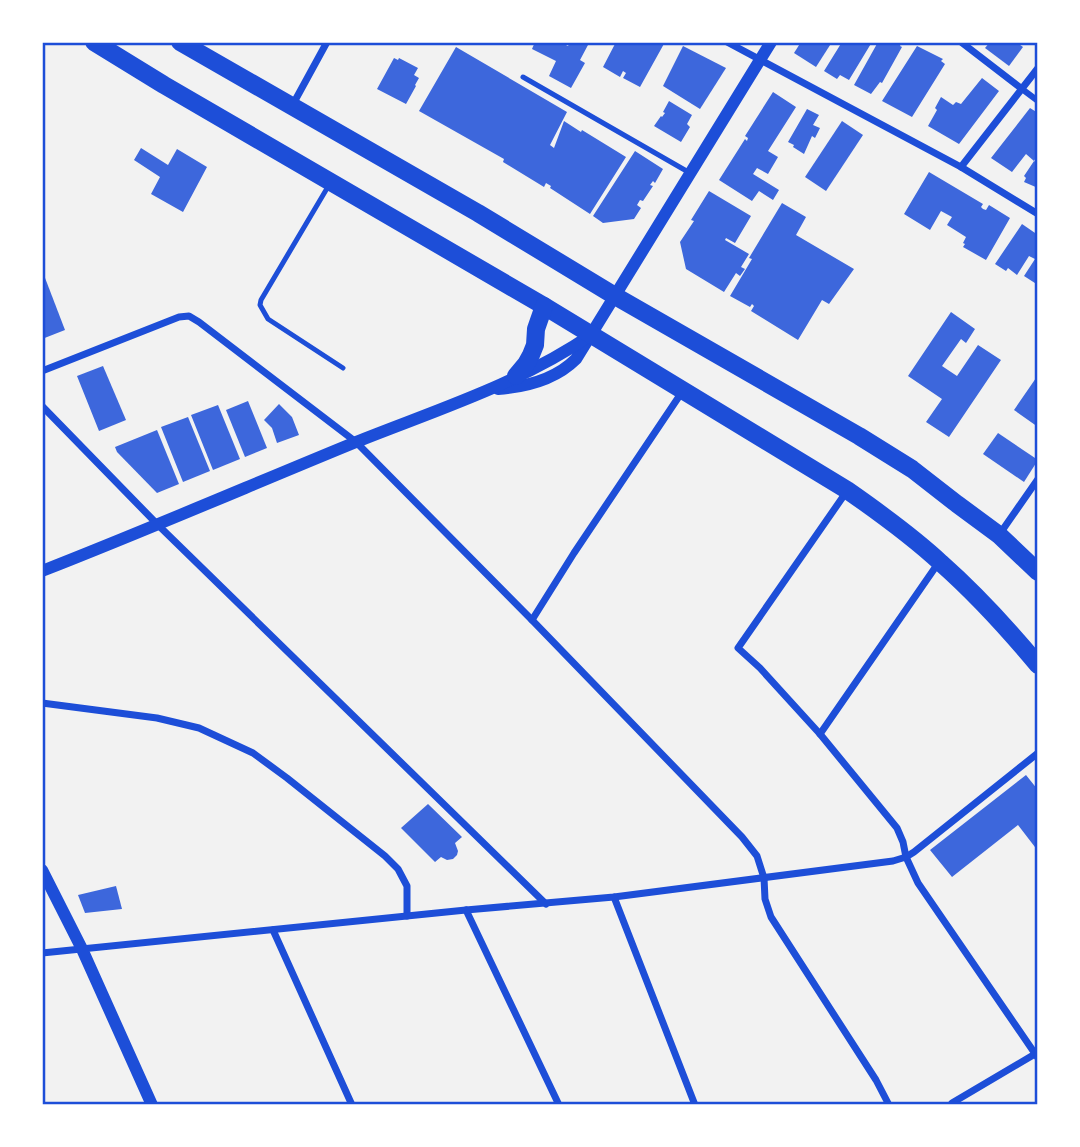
<svg xmlns="http://www.w3.org/2000/svg" width="1080" height="1147" font-family="'Roboto Condensed',sans-serif">
  <style>
    .building { fill: #3d67dc }
    .lines { fill: none; stroke-linecap: round; stroke-linejoin: round }
    .service { stroke: #1d4ed8; stroke-width: 5 }
    .pedestrian { stroke: #1d4ed8; stroke-width: 6 }
    .minor { stroke: #1d4ed8; stroke-width: 7 }
    .tertiary { stroke: #1d4ed8; stroke-width: 12 }
    .trunk { stroke: #1d4ed8; stroke-width: 18 }
    .neatline { fill: none; stroke: #1d4ed8; stroke-width: 2.5 }
  </style>
  <rect width="100%" height="100%" fill="#f2f2f2"/>
  <g class="building">
    <path d="M535 42H560L568 46 570 42H581L588 45 580 60 585 63 571 88 549 76 556 61 532 49Z"/>
    <path d="M616 42H665L640 87 623 78 626 73 623 71 620 77 603 67Z"/>
    <path d="M801 42H832L816 67 794 53Z"/>
    <path d="M842 42H872L849 80 840 75 837 79 824 71Z"/>
    <path d="M878 42H898L901 44 900 46 902 47 882 83 880 82 871 94 854 85Z"/>
    <path d="M990 42H1016L1023 47 1009 66 985 48Z"/>
    <path d="M683 46 726 68 700 109 663 86Z"/>
    <path d="M917 46 943 59 941 61 945 64 912 117 882 101Z"/>
    <path d="M456 47 567 112 550 145 554 148 564 121 581 132 582 130 626 157 590 214 550 188 551 186 546 183 544 187 503 162 504 159 419 111Z"/>
    <path d="M394 58 398 60 399 58 418 68 414 75 419 78 415 85 416 86 406 104 377 89Z"/>
    <path d="M982 78 999 91 959 144 928 126 937 110 935 108 941 97 953 105 956 102 961 104Z"/>
    <path d="M773 92 796 107 768 151 778 157 768 174 757 168 753 174 779 190 773 200 759 191 752 201 719 180 745 139 747 141 748 138 745 136Z"/>
    <path d="M669 101 692 115 687 124 690 127 681 142 654 126 661 116 662 117 665 113 663 112Z"/>
    <path d="M1030 108 1038 113V154L1034 161 1026 154 1012 172 991 158Z"/>
    <path d="M807 109 819 115 813 125 820 128 815 138 812 136 804 154 793 147 794 145 788 142Z"/>
    <path d="M842 121 863 135 826 191 805 177Z"/>
    <path d="M141 148 168 165 177 149 207 167 183 212 151 194 160 177 134 160Z"/>
    <path d="M635 151 663 169 655 183 653 181 650 185 653 186 643 201 640 200 637 205 641 208 634 219 603 223 593 216Z"/>
    <path d="M1034 161 1038 163V188L1024 182 1026 178 1024 176Z"/>
    <path d="M929 172 983 204 981 207 983 209 986 210 989 205 1010 218 986 260 963 247 965 244 963 243 966 237 947 225 952 217 941 211 930 230 904 214Z"/>
    <path d="M709 191 751 216 735 243 726 238 725 240 749 254 741 267 745 269 740 276 736 273 724 292 686 269 680 242 694 221 691 220Z"/>
    <path d="M782 203 806 217 796 235 854 269 829 304 822 300 798 340 751 311 754 306 752 304 750 307 730 296 752 259 749 258Z"/>
    <path d="M1022 224 1038 235V285L1024 276 1035 259 1029 256 1017 275 1008 268 1006 271 995 264Z"/>
    <path d="M42 270 65 330 42 339Z"/>
    <path d="M951 312 975 329 966 343 961 339 942 366 957 376 978 345 1001 360 949 437 926 422 942 399 908 376Z"/>
    <path d="M103 366 126 420 99 431 77 376Z"/>
    <path d="M1036 378 1038 380V386L1035 391 1038 393V427L1014 410Z"/>
    <path d="M248 401 267 448 245 457 226 410Z"/>
    <path d="M279 404 292 417 299 435 277 443 272 428 264 420Z"/>
    <path d="M218 405 240 459 213 470 191 415Z"/>
    <path d="M188 417 210 471 183 482 161 427Z"/>
    <path d="M157 430 179 484 157 493 117 452 115 447Z"/>
    <path d="M998 433 1038 460 1024 482 983 454Z"/>
    <path d="M1026 775 1038 790V851L1018 825 952 877 930 850Z"/>
    <path d="M428 804 462 837 455 843 458 851 457 855 453 859 447 860 441 857 435 862 401 828Z"/>
    <path d="M116 886 122 909 85 913 78 895Z"/>
  </g>
  <g class="lines">
    <g class="service">
      <path d="M523 77 690 173"/>
      <path d="M329 185 261 300 260 305 268 319 343 368"/>
    </g>
    <path class="pedestrian" d="M1022 89 1038 101"/>
    <g class="minor">
      <path d="M727 42 961 167 1038 214"/>
      <path d="M961 42 1022 89"/>
      <path d="M292 106 327 42"/>
      <path d="M961 167 1038 68"/>
      <path d="M42 371 179 317 189 316 199 322 356 442 532 620 742 837 757 856 764 878 765 899 771 917 876 1080 889 1105"/>
      <path d="M42 406 158 525 546 904"/>
      <path d="M847 491 738 648 760 668 820 734 897 828 903 842 906 857 918 883 1038 1058"/>
      <path d="M999 535 1038 479"/>
      <path d="M532 620 574 553 682 392"/>
      <path d="M42 703 157 718 199 728 253 753 287 778 385 856 398 869 407 886V916"/>
      <path d="M820 734 939 562"/>
      <path d="M614 897 695 1105"/>
      <path d="M466 910 559 1105"/>
      <path d="M273 930 352 1105"/>
      <path d="M42 953 466 910 614 897 893 861 906 857 914 852 1038 753"/>
      <path d="M952 1103 1035 1054"/>
    </g>
    <g class="tertiary">
      <path d="M498 389C525 387 556 379 576 359L771 42"/>
      <path d="M42 571C147 530 251 485 356 442 436 410 519 384 591 335"/>
      <path d="M42 870 82 949 152 1105"/>
    </g>
    <g class="trunk">
      <path d="M94 42 164 85 544 306 847 490C880 513 912 536 941 563 976 594 1008 629 1038 665"/>
      <path d="M180 42 478 213 615 296 859 436 912 469 957 504 999 535 1038 572"/>
      <path d="M516 376 526 364 531 355 535 345 536 329 544 306"/>
    </g>
  </g>
  <rect width="1080" height="1147" fill="none" stroke="#ffffff" stroke-width="88"/>
  <rect x="44" y="44" width="992" height="1059" class="neatline"/>
</svg>
